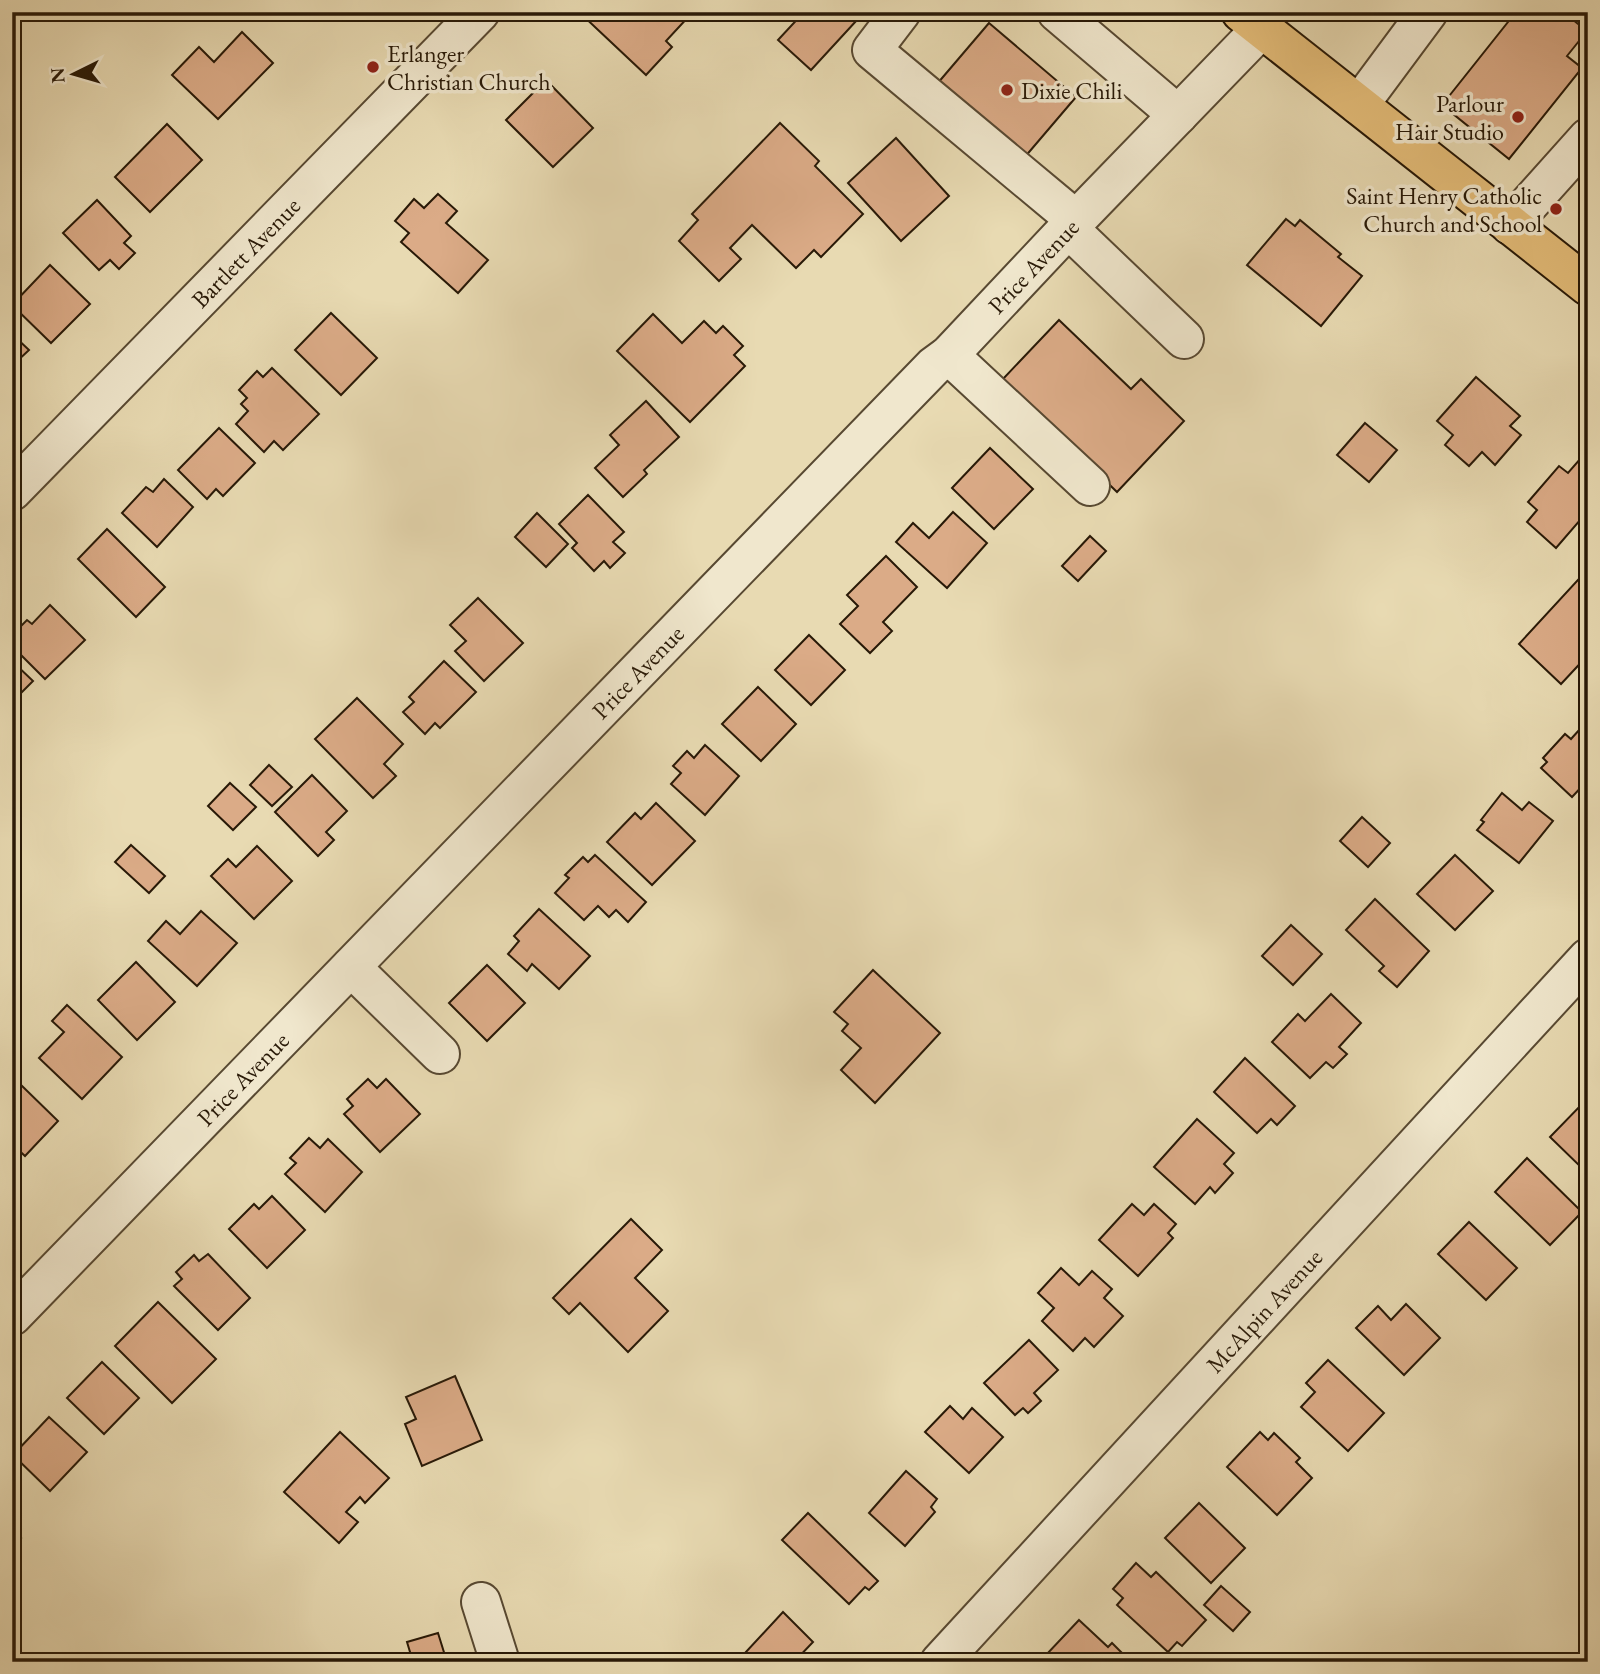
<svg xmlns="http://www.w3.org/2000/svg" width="1600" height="1674" font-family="'EB Garamond',serif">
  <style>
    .building { fill: #dbab87; stroke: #281907; stroke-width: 2 }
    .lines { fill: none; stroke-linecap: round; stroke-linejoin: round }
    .minor-casing { stroke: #584932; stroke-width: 42 }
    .major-casing { stroke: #281907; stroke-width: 42 }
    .minor { stroke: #f0e7cd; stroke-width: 38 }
    .major { stroke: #e4bd79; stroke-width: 38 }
    .poi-dot { fill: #8f2418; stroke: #f0e7cd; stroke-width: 2.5 }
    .labels { text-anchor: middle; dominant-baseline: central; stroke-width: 7; stroke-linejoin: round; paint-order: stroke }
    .poi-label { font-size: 24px; fill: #281907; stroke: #f0e7cd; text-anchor: start }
    .street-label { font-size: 24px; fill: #281907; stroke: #f0e7cd }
  </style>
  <rect width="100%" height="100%" fill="#e8dab2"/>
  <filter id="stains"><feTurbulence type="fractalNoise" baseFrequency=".00286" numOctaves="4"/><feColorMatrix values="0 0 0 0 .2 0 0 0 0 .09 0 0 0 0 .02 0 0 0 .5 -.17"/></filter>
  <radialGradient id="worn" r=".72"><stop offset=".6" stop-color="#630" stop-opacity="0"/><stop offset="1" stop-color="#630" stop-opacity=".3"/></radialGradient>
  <g class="building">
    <path d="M579 12H689L691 14 666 41 672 47 646 75Z"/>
    <path d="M804 12H848L857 20 811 70 778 40Z"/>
    <path d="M1516 12H1563L1587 31 1567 56 1582 68 1509 159 1442 105Z"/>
    <path d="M989 23 1076 97 1024 158 937 84Z"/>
    <path d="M242 32 273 63 218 119 172 75 199 47 214 62Z"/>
    <path d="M546 80 593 128 553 167 506 120Z"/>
    <path d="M780 123 819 161 815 166 863 214 821 257 814 250 796 268 752 225 730 248 741 259 719 281 679 241 698 220 692 214Z"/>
    <path d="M167 124 202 160 150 212 115 177Z"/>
    <path d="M896 138 949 196 901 241 848 183Z"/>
    <path d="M438 194 457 211 446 223 488 260 458 293 401 242 409 233 395 221 414 199 424 208Z"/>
    <path d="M97 200 131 236 124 243 135 253 119 269 110 260 99 270 63 233Z"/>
    <path d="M1286 219 1295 226 1300 220 1341 254 1338 257 1362 276 1321 326 1247 265Z"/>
    <path d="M50 265 90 304 51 343 12 305Z"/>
    <path d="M331 313 377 358 341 395 295 350Z"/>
    <path d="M653 314 682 343 704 321 716 333 723 326 743 346 734 355 745 366 690 422 617 351Z"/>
    <path d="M1059 320 1131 389 1141 379 1184 421 1117 492 1002 380Z"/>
    <path d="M12 334 29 350 12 366Z"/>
    <path d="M272 368 319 414 283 450 274 441 264 452 236 424 248 411 241 404 247 398 239 390 257 371 263 377Z"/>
    <path d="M1476 377 1520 416 1510 426 1521 435 1495 465 1482 452 1469 466 1445 445 1453 435 1437 421Z"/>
    <path d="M646 401 679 437 644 470 647 474 623 497 595 468 619 445 610 435Z"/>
    <path d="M1365 423 1397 450 1369 482 1337 455Z"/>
    <path d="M219 428 255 463 223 496 216 489 207 499 178 470Z"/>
    <path d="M990 448 1033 489 994 529 952 488Z"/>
    <path d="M1588 450V511L1556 548 1527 522 1537 510 1528 502 1559 466 1568 473Z"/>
    <path d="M164 479 193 507 157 547 122 513 146 487 153 492Z"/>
    <path d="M588 495 624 532 613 542 625 553 610 568 604 561 594 571 572 548 577 543 559 524Z"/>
    <path d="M953 512 987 543 947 588 896 542 913 523 929 538Z"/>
    <path d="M537 513 568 544 546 567 515 537Z"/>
    <path d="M107 529 165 587 136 617 78 559Z"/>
    <path d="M1090 536 1106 551 1078 581 1062 566Z"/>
    <path d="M886 556 917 587 883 622 892 631 870 653 840 624 858 606 847 595Z"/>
    <path d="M1588 569V655L1561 684 1519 644Z"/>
    <path d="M478 598 523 643 484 681 455 651 466 641 450 625Z"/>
    <path d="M50 605 85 640 45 679 12 646V635L27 620 32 624Z"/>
    <path d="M809 635 845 670 811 705 775 670Z"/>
    <path d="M12 661 33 681 12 702Z"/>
    <path d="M444 661 476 692 440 728 435 723 425 734 403 712 414 702 409 697Z"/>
    <path d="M758 687 796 724 761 761 722 724Z"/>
    <path d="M357 698 403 744 384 764 396 776 373 798 315 739Z"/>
    <path d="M1580 729 1588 737V780L1572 797 1541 768 1547 762 1543 758 1565 734 1571 739Z"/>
    <path d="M705 745 739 776 705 815 671 784 681 773 673 766 687 751 694 758Z"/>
    <path d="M269 765 292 787 272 806 250 785Z"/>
    <path d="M312 775 347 811 326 832 334 840 318 856 275 812Z"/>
    <path d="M230 783 256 807 233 830 208 806Z"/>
    <path d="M1502 793 1522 810 1529 802 1553 821 1519 863 1477 830 1484 822 1481 820Z"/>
    <path d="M656 803 695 841 652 885 607 842 635 813 641 819Z"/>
    <path d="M1362 817 1390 843 1368 867 1340 841Z"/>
    <path d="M131 845 165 876 149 893 115 862Z"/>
    <path d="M257 846 292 881 254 919 211 876 228 859 236 867Z"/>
    <path d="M595 855 646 902 628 922 616 910 609 917 598 906 584 920 555 893 569 878 565 875 583 857 588 862Z"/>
    <path d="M1455 855 1493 891 1455 930 1417 894Z"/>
    <path d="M1375 899 1429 951 1397 987 1379 971 1384 966 1346 930Z"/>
    <path d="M539 909 590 956 559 989 532 964 527 971 508 954 519 941 514 936Z"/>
    <path d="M201 911 237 943 197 986 148 941 166 921 180 934Z"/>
    <path d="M1291 925 1322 954 1293 985 1262 956Z"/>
    <path d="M136 962 175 1002 137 1040 98 1000Z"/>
    <path d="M487 965 525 1003 487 1041 449 1003Z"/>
    <path d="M873 970 940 1033 875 1103 841 1070 861 1048 842 1031 848 1024 834 1012Z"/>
    <path d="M1331 994 1361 1023 1339 1047 1347 1054 1333 1068 1326 1062 1310 1078 1272 1042 1298 1014 1305 1021Z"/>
    <path d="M67 1005 122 1057 82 1099 39 1058 64 1032 52 1021Z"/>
    <path d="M1245 1058 1295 1106 1277 1125 1271 1119 1257 1133 1214 1092Z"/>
    <path d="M368 1079 377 1088 386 1079 420 1114 380 1152 344 1114 353 1106 347 1099Z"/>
    <path d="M20 1084 58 1121 25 1156 12 1144V1093Z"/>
    <path d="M1584 1102 1588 1105V1174L1550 1137Z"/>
    <path d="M1197 1119 1234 1153 1224 1164 1233 1173 1215 1193 1210 1187 1195 1204 1154 1167Z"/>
    <path d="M309 1138 320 1148 328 1139 362 1172 325 1212 285 1174 296 1163 290 1158Z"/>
    <path d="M1527 1158 1582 1212 1550 1245 1495 1192Z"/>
    <path d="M272 1196 305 1230 267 1268 229 1229 254 1204 259 1209Z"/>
    <path d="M1132 1204 1144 1215 1154 1204 1176 1224 1168 1233 1173 1238 1138 1276 1099 1240Z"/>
    <path d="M631 1219 662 1250 635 1278 668 1311 628 1352 580 1303 569 1314 553 1298Z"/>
    <path d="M1469 1222 1517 1268 1486 1300 1438 1254Z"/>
    <path d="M208 1254 250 1298 218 1330 174 1286 182 1279 176 1272 194 1255 199 1261Z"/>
    <path d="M1061 1268 1079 1285 1092 1271 1112 1289 1104 1298 1123 1316 1094 1347 1085 1338 1073 1351 1042 1321 1054 1308 1038 1293Z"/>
    <path d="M158 1302 216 1359 172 1403 115 1346Z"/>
    <path d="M1406 1304 1440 1338 1404 1375 1356 1328 1378 1306 1391 1320Z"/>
    <path d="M1029 1340 1058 1370 1034 1393 1041 1401 1028 1413 1023 1408 1015 1415 984 1383Z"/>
    <path d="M1328 1360 1384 1413 1348 1451 1301 1407 1315 1392 1306 1383Z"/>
    <path d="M102 1362 139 1398 104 1434 67 1398Z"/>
    <path d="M455 1376 482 1440 422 1466 405 1424 416 1419 406 1397Z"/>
    <path d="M950 1406 963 1419 972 1408 1003 1437 969 1473 925 1432Z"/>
    <path d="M49 1417 87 1452 50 1491 13 1455Z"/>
    <path d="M340 1432 389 1478 365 1503 360 1497 346 1512 358 1522 339 1543 284 1492Z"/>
    <path d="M1260 1432 1268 1440 1274 1433 1300 1458 1296 1462 1312 1478 1277 1515 1227 1467Z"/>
    <path d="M906 1471 937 1499 931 1507 935 1512 905 1546 869 1513Z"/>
    <path d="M1199 1503 1245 1548 1211 1583 1165 1538Z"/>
    <path d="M808 1513 878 1581 869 1590 865 1587 849 1604 782 1540Z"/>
    <path d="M12 1530 21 1538 12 1548Z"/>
    <path d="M1136 1563 1151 1577 1156 1572 1206 1620 1182 1646 1177 1642 1168 1652 1117 1605 1123 1598 1113 1589Z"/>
    <path d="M1221 1586 1250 1612 1233 1631 1204 1605Z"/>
    <path d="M783 1612 813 1642 794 1662H754L745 1653Z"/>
    <path d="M1079 1620 1108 1647 1112 1643 1131 1662H1050L1045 1656Z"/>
    <path d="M438 1633 447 1662H413L407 1642Z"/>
  </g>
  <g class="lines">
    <defs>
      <g id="minor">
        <path d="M901 12 872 50 1076 220"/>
        <path d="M1057 12 1178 115"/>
        <path d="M1359 105 1428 12"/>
        <path d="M1510 225 1588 138"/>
        <path d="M1069 229 1184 339"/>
        <path d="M949 355 1090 486"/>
        <path id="s1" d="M12 491 480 12"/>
        <path d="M351 967 440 1054"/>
        <path id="s2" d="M12 1316 934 366 949 355 1076 220 1262 28"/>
        <path d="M481 1602 500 1662"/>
        <path id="s3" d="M940 1662 1588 958"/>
      </g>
      <path id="major" d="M1241 12 1588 286"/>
    </defs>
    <use href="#minor" class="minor-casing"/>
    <use href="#major" class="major-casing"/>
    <use href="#minor" class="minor"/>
    <use href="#major" class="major"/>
  </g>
  <g class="poi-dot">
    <circle cx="373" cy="67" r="7"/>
    <circle cx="1007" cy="90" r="7"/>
    <circle cx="1518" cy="117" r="7"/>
    <circle cx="1556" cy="209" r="7"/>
  </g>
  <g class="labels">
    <g class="poi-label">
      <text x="387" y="53">Erlanger<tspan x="387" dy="28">Christian Church</tspan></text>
      <text x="1021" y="90">Dixie Chili</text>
      <text x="1504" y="103" text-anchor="end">Parlour<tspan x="1504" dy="28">Hair Studio</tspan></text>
      <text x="1542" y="195" text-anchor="end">Saint Henry Catholic<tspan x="1542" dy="28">Church and School</tspan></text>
    </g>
    <g class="street-label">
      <text stroke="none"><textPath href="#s1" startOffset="334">Bartlett Avenue</textPath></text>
      <text stroke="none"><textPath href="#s2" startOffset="1465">Price Avenue</textPath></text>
      <text stroke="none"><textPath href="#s2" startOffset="898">Price Avenue</textPath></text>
      <text stroke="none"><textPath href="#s2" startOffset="331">Price Avenue</textPath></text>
      <text stroke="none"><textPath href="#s3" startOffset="478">McAlpin Avenue</textPath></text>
    </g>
  </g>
  <rect width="1600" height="1674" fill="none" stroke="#e8dab2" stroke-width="42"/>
  <rect x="14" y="14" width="1572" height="1646" fill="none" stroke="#281907" stroke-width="3.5"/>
  <rect x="21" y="21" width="1558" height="1632" fill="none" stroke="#281907" stroke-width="2"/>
  <g transform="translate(74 74) rotate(265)" stroke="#f0e7cd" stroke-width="5" paint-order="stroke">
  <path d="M0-5L12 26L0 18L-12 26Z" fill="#281907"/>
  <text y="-10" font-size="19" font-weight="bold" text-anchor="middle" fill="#281907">N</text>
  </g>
  <rect width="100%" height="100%" filter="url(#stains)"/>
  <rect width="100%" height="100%" fill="url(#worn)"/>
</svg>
